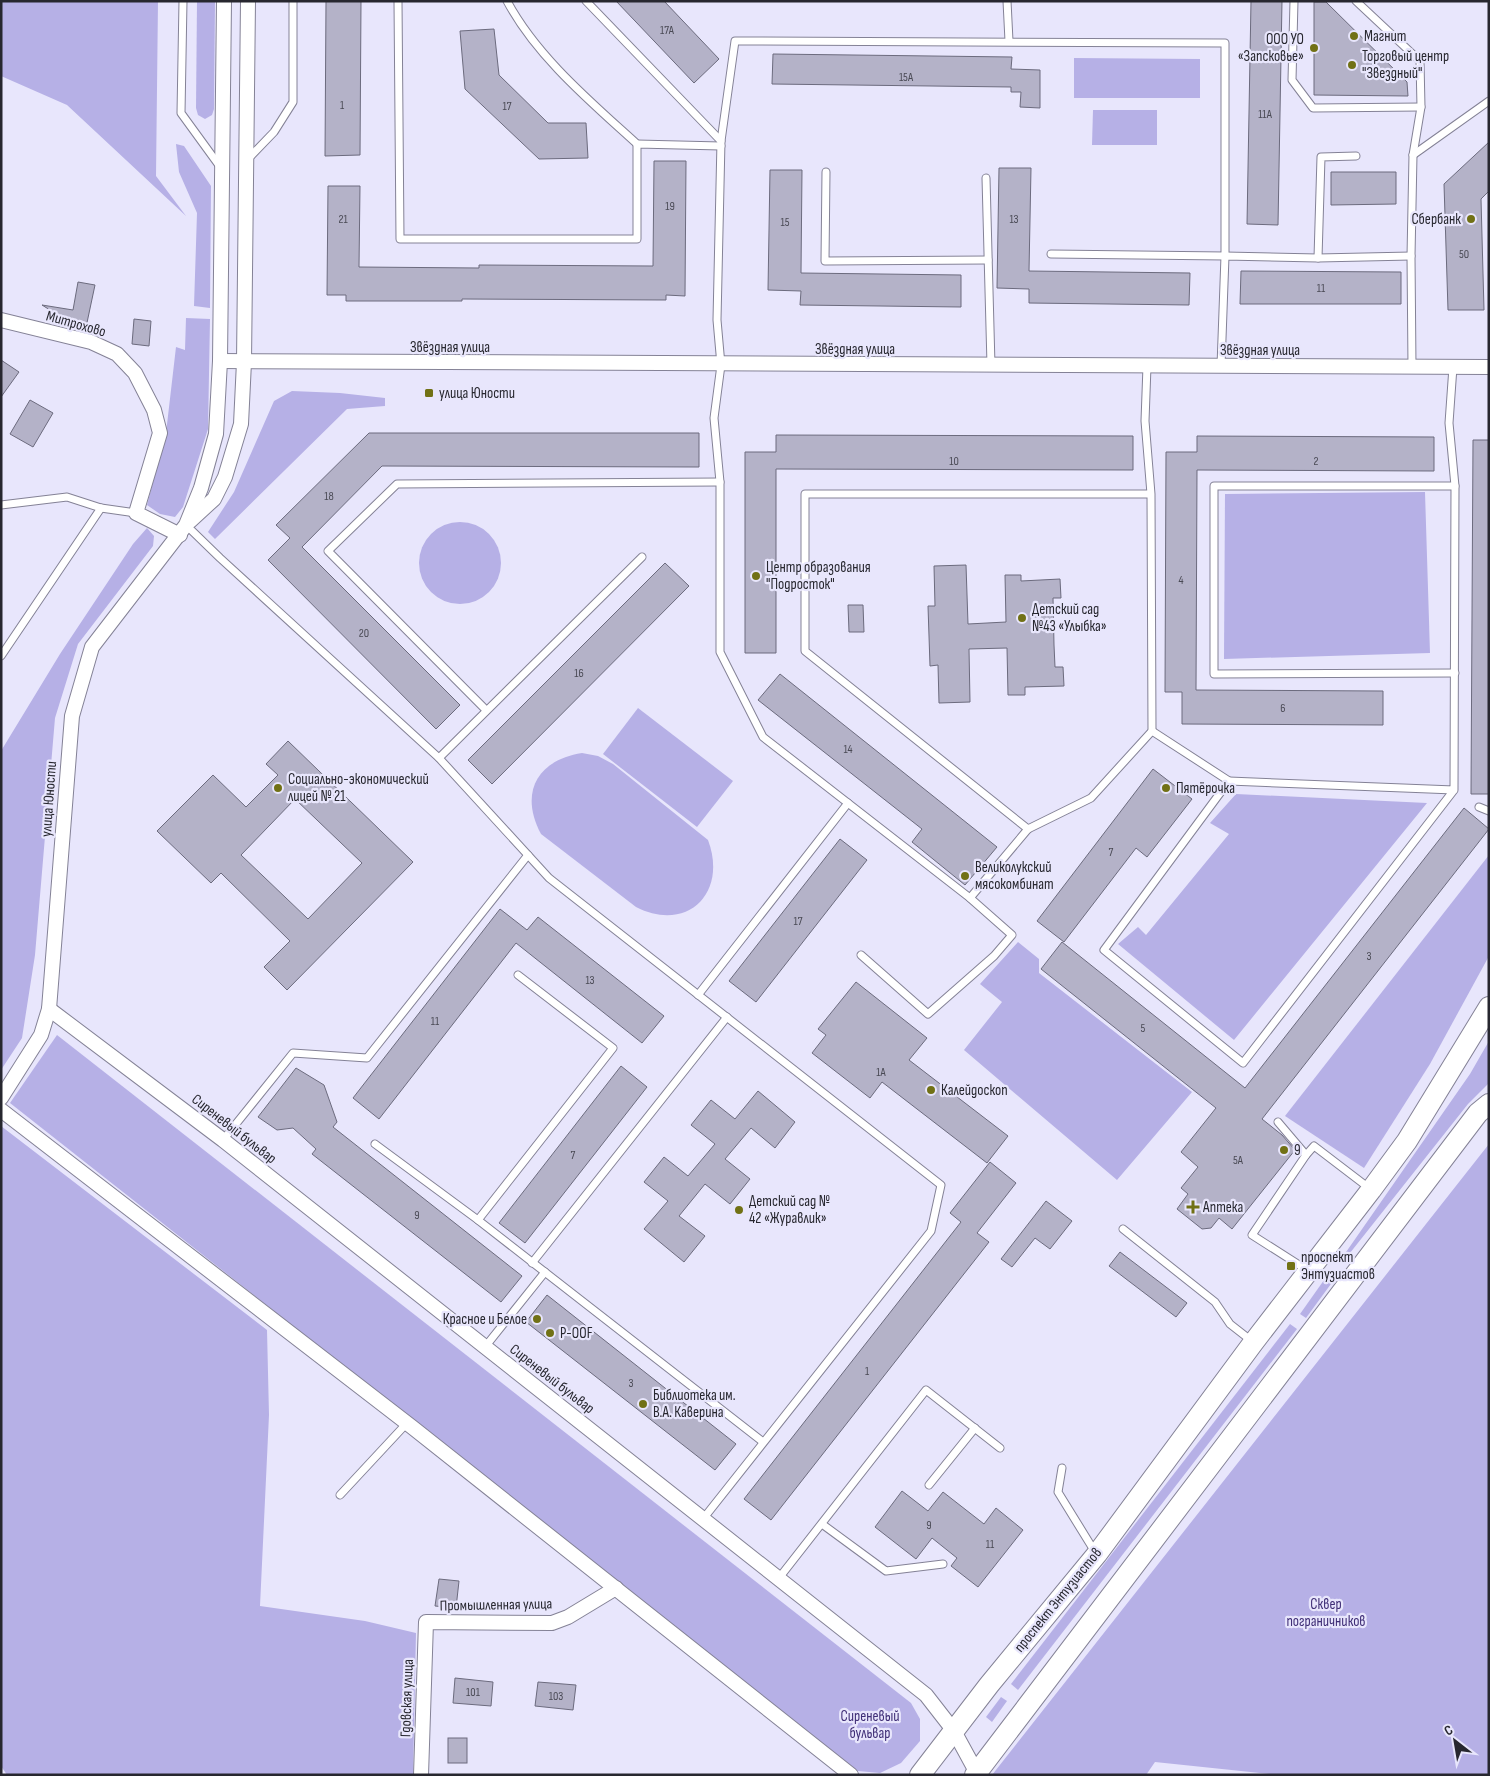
<svg xmlns="http://www.w3.org/2000/svg" width="1490" height="1776" font-family="'Sofia Sans Condensed',sans-serif">
  <style>
    .green { fill: #b6b0e6 }
    .building { fill: #b4b2c8; stroke: #6c6b7e; fill-rule: evenodd }
    .lines { fill: none; stroke-linecap: round; stroke-linejoin: round }
    .service-casing { stroke: #848296; stroke-width: 9 }
    .minor-casing { stroke: #848296; stroke-width: 16 }
    .secondary-casing { stroke: #848296; stroke-width: 22 }
    .service { stroke: #fff; stroke-width: 7 }
    .minor { stroke: #fff; stroke-width: 14 }
    .secondary { stroke: #fff; stroke-width: 20 }
    .poi-dot { fill: #717115; stroke: #e8e6fc; stroke-width: 2 }
    .labels { text-anchor: middle; dominant-baseline: central; stroke-width: 4.5; stroke-linejoin: round; paint-order: stroke }
    .number-label { font-size: 12px; fill: #4a4a55 }
    .poi-label { font-size: 15px; fill: #27272f; stroke: #e8e6fc; text-anchor: start }
    .street-label { font-size: 15px; fill: #27272f; stroke: #e8e6fc }
    .park-label { font-size: 15px; fill: #3f2e76; stroke: #e8e6fc }
  </style>
  <rect width="100%" height="100%" fill="#e8e6fc"/>
  <g class="green">
    <path d="M1 1H158L156 176 186 216 67 105 1 76Z"/>
    <path d="M197 1H215L214 109 212 115 205 119 198 115 196 108Z"/>
    <path d="M1074 58 1200 59V98H1074Z"/>
    <path d="M1093 110H1157V145H1092Z"/>
    <path d="M176 144 184 146 211 186 210 308 194 306 197 213 179 172Z"/>
    <path d="M186 318 210 319 208 429 183 507 175 517 160 514 147 505 166 433 176 347 185 350Z"/>
    <path d="M292 391 340 393 385 398V406L347 409 215 539 208 532 234 492 274 401Z"/>
    <path d="M1425 492 1430 653 1224 659 1225 494Z"/>
    <circle cx="460" cy="563" r="41"/>
    <path d="M147 528 154 536 153 546 78 644 55 718 35 955 22 1038 1 1070V751L60 654 133 544Z"/>
    <path d="M638 708 733 781 697 827 603 754Z"/>
    <path d="M582 753 598 756 613 764 708 840C728 893 687 933 636 907L541 834C519 793 537 760 582 753Z"/>
    <path d="M1236 794 1427 803 1234 1040 1118 944 1138 927 1146 935 1229 834 1210 823Z"/>
    <path d="M1489 855V956L1430 1064 1364 1168 1285 1116Z"/>
    <path d="M1018 942 1039 959V973L1192 1092 1117 1180 964 1050 1002 1002 980 984Z"/>
    <path d="M57 1035 911 1703 920 1719V1741L901 1763 880 1773 858 1771 10 1103Z"/>
    <path d="M1489 1041V1083L1468 1104 1346 1258 1344 1255 1470 1074Z"/>
    <path d="M1 1126 267 1330 269 1415 260 1606 365 1621 416 1633 413 1775H7L1 1766Z"/>
    <path d="M1489 1144V1775H1278L1155 1762 1146 1775H992Z"/>
    <path d="M1329 1273 1336 1277 1306 1318 1300 1314Z"/>
    <path d="M1290 1324 1297 1329 1018 1690 1011 1684Z"/>
    <path d="M1001 1697 1007 1701 992 1722 986 1717Z"/>
  </g>
  <g class="building">
    <path d="M326 1H361L360 155 325 156Z"/>
    <path d="M616 1H664L719 59 694 83Z"/>
    <path d="M1251 1H1282L1278 225 1247 224Z"/>
    <path d="M1314 2H1326L1407 82 1408 96 1314 95Z"/>
    <path d="M494 29 499 75 548 123H586L588 158 539 159 465 89 460 31Z"/>
    <path d="M773 54 1012 57 1011 69 1040 70V108L1020 107 1021 92H1011V87L772 84Z"/>
    <path d="M1489 142V191L1481 199 1484 310H1448L1444 184Z"/>
    <path d="M654 161H686L685 296 666 295V300L462 299V301H346V295H327L328 186H360L359 267 479 268V265L653 266Z"/>
    <path d="M999 168H1031L1029 271 1190 273 1189 305 1029 303V289L997 288Z"/>
    <path d="M770 170H802L801 273 961 275V307L800 305 801 291 768 290Z"/>
    <path d="M1331 172H1396V204L1331 205Z"/>
    <path d="M1241 271 1401 272V304H1240Z"/>
    <path d="M78 282 95 285 85 332 42 305 73 310Z"/>
    <path d="M134 319 151 321 149 346 132 344Z"/>
    <path d="M1 360 19 372 1 397Z"/>
    <path d="M30 400 53 413 33 447 10 434Z"/>
    <path d="M369 433H699V467L382 466 302 547 460 705 436 729 268 560 290 538 276 525Z"/>
    <path d="M776 435 1133 436V470L776 469V653H745V452H776Z"/>
    <path d="M1197 436 1434 437V471L1197 470 1196 690 1383 691V725L1182 724V692H1165L1166 452H1197Z"/>
    <path d="M1473 440H1489V794H1471Z"/>
    <path d="M665 563 689 586 492 784 468 760Z"/>
    <path d="M966 565 968 624 1006 622 1005 575H1021V581L1060 579 1061 598H1053L1054 645 1055 667H1063L1064 686 1025 687V695H1008L1007 648 969 649 970 702 939 703 938 665 930 666 928 606H935L934 566Z"/>
    <path d="M848 605H863L864 632H849Z"/>
    <path d="M780 674 997 847 965 885 912 842 922 829 758 700Z"/>
    <path d="M288 741 413 862 287 990 264 967 290 941 221 873 211 883 157 831 213 775 246 807 278 775 266 764ZM295 799 362 863 308 919 241 855Z"/>
    <path d="M1153 769 1192 799 1147 857 1136 848 1064 942 1037 921Z"/>
    <path d="M1464 808 1489 829 1262 1119 1282 1135 1295 1150 1232 1229 1219 1218 1211 1228 1202 1229 1177 1209 1188 1194 1181 1188 1198 1167 1181 1152 1216 1108 1041 969 1062 942 1245 1088Z"/>
    <path d="M840 839 867 860 756 1002 729 981Z"/>
    <path d="M500 909 527 930 538 917 664 1016 642 1043 516 943 379 1119 353 1098Z"/>
    <path d="M856 982 927 1038 909 1060 1008 1136 987 1163 882 1082 870 1098 812 1053 826 1035 818 1029Z"/>
    <path d="M621 1066 647 1087 525 1243 499 1223Z"/>
    <path d="M296 1068 324 1085 337 1122 333 1127 522 1276 501 1302 312 1154 316 1149 293 1128 277 1130 258 1117Z"/>
    <path d="M758 1091 795 1122 775 1148 751 1128 725 1159 750 1179 730 1204 705 1184 679 1216 705 1236 684 1262 644 1229 668 1201 644 1182 664 1157 688 1176 715 1144 691 1125 711 1100 735 1119Z"/>
    <path d="M990 1162 1016 1183 977 1233 989 1242 771 1520 744 1499 961 1222 950 1213Z"/>
    <path d="M1046 1201 1072 1221 1050 1249 1035 1238 1012 1267 1001 1259Z"/>
    <path d="M1120 1252 1187 1303 1176 1317 1109 1266Z"/>
    <path d="M547 1295 736 1444 715 1470 526 1322Z"/>
    <path d="M902 1491 928 1511 943 1492 984 1524 996 1508 1023 1530 978 1587 951 1566 957 1558 932 1538 916 1559 875 1527Z"/>
    <path d="M439 1579 459 1581 456 1608 435 1606Z"/>
    <path d="M455 1678 493 1682 491 1706 453 1703Z"/>
    <path d="M538 1682 576 1685 573 1710 535 1706Z"/>
    <rect x="448" y="1738" width="19" height="25"/>
  </g>
  <g class="lines">
    <defs>
      <g id="service">
        <path d="M183 1 181 113 221 168"/>
        <path d="M398 1 400 239H637V144L721 146"/>
        <path d="M507 1C537 57 591 102 637 144"/>
        <path d="M586 1 721 141 717 320 721 365 714 418 720 482V652L763 737 970 898"/>
        <path d="M1007 1 1009 41"/>
        <path d="M1294 1 1292 80 1313 108 1421 107"/>
        <path d="M1356 1 1420 61 1421 107 1413 155 1411 256 1412 367"/>
        <path d="M721 141 735 41 1225 43V256L1051 254"/>
        <path d="M1413 155 1489 101"/>
        <path d="M247 160 274 132 293 102V1"/>
        <path d="M826 172 825 261 988 260"/>
        <path d="M986 178 991 365"/>
        <path d="M1318 258 1321 157 1356 156"/>
        <path d="M1147 366 1145 421 1151 494 1152 731 1091 798 1028 829 805 651V494H1151"/>
        <path d="M1221 366 1225 256 1318 258 1411 256"/>
        <path d="M1453 367 1449 423 1455 486 1454 790 1243 1063 1104 950 1229 781 1454 790"/>
        <path d="M1 505 67 497 101 508 136 513"/>
        <path d="M186 525 220 558 439 758 642 557"/>
        <path d="M1 656 101 508"/>
        <path d="M1455 673 1214 674V486H1455"/>
        <path d="M486 710 328 551 397 484 720 482"/>
        <path d="M1152 731 1229 781"/>
        <path d="M439 758 549 878 941 1185 931 1231 703 1519"/>
        <path d="M1479 807 1489 811"/>
        <path d="M861 955 928 1014 994 956 1012 935 970 898 1028 829"/>
        <path d="M698 995 848 803"/>
        <path d="M1278 1122 1306 1155 1314 1146 1369 1188"/>
        <path d="M223 1140 293 1053 367 1058 528 855"/>
        <path d="M375 1144 478 1220 763 1442"/>
        <path d="M1306 1155 1252 1235 1307 1270"/>
        <path d="M478 1220 613 1048 518 975"/>
        <path d="M1123 1229 1215 1302 1230 1324 1253 1342"/>
        <path d="M532 1263 727 1017"/>
        <path d="M485 1347 545 1272"/>
        <path d="M1062 1468 1058 1492 1095 1552"/>
        <path d="M929 1485 975 1428"/>
        <path d="M340 1495 407 1423"/>
        <path d="M822 1524 886 1571 943 1564"/>
        <path d="M779 1578 926 1390 1000 1448"/>
      </g>
      <g id="minor">
        <path d="M1 320 91 342 117 354 135 373 154 410 160 433 136 513 180 535"/>
        <path d="M220 361 1489 367"/>
        <path d="M190 521 214 499 225 477 241 424 244 362 248 1"/>
        <path d="M49 1009 223 1140 926 1695 954 1731 978 1775"/>
        <path d="M1 1098 41 1035 49 1009 72 716 92 647 186 525 201 488 216 434 220 361 224 1"/>
        <path d="M1 1110 412 1427 851 1775"/>
        <path d="M421 1775 426 1622 552 1623 568 1617 616 1588"/>
      </g>
      <g id="secondary">
        <path d="M920 1775 989 1685 1097 1554 1253 1343 1371 1190 1407 1141 1489 1007"/>
        <path d="M975 1775 1478 1113 1489 1104"/>
      </g>
    </defs>
    <use href="#service" class="service-casing"/>
    <use href="#minor" class="minor-casing"/>
    <use href="#secondary" class="secondary-casing"/>
    <use href="#service" class="service"/>
    <use href="#minor" class="minor"/>
    <use href="#secondary" class="secondary"/>
  </g>
  <g class="poi-dot">
    <circle cx="1354" cy="36" r="5"/>
    <circle cx="1314" cy="48" r="5"/>
    <circle cx="1352" cy="65" r="5"/>
    <circle cx="1471" cy="219" r="5"/>
    <rect x="424" y="388" width="10" height="10" rx="2.5"/>
    <circle cx="756" cy="576" r="5"/>
    <circle cx="1022" cy="618" r="5"/>
    <circle cx="278" cy="788" r="5"/>
    <circle cx="1166" cy="788" r="5"/>
    <circle cx="965" cy="876" r="5"/>
    <circle cx="931" cy="1090" r="5"/>
    <circle cx="1284" cy="1150" r="5"/>
    <path d="M1190.5 1199.5h5v5h5v5h-5v5h-5v-5h-5v-5h5z"/>
    <circle cx="739" cy="1210" r="5"/>
    <rect x="1286" y="1261" width="10" height="10" rx="2.5"/>
    <circle cx="537" cy="1319" r="5"/>
    <circle cx="550" cy="1333" r="5"/>
    <circle cx="643" cy="1404" r="5"/>
  </g>
  <g class="labels">
    <g class="number-label">
      <text x="667" y="30">17А</text>
      <text x="906" y="77">15А</text>
      <text x="342" y="105">1</text>
      <text x="507" y="106">17</text>
      <text x="1265" y="114">11А</text>
      <text x="670" y="206">19</text>
      <text x="343" y="219">21</text>
      <text x="1014" y="219">13</text>
      <text x="785" y="222">15</text>
      <text x="1464" y="254">50</text>
      <text x="1321" y="288">11</text>
      <text x="954" y="461">10</text>
      <text x="1316" y="461">2</text>
      <text x="329" y="496">18</text>
      <text x="1181" y="580">4</text>
      <text x="364" y="633">20</text>
      <text x="579" y="673">16</text>
      <text x="1283" y="708">6</text>
      <text x="848" y="749">14</text>
      <text x="1111" y="852">7</text>
      <text x="798" y="921">17</text>
      <text x="1369" y="956">3</text>
      <text x="590" y="980">13</text>
      <text x="435" y="1021">11</text>
      <text x="1143" y="1028">5</text>
      <text x="881" y="1072">1А</text>
      <text x="573" y="1155">7</text>
      <text x="1238" y="1160">5А</text>
      <text x="417" y="1215">9</text>
      <text x="867" y="1371">1</text>
      <text x="631" y="1383">3</text>
      <text x="929" y="1525">9</text>
      <text x="990" y="1544">11</text>
      <text x="473" y="1692">101</text>
      <text x="556" y="1696">103</text>
    </g>
    <g class="poi-label">
      <text x="1364" y="36">Магнит</text>
      <text x="1304" y="39" text-anchor="end">ООО УО<tspan x="1304" dy="17">«Запсковье»</tspan></text>
      <text x="1362" y="56">Торговый центр<tspan x="1362" dy="17">"Звездный"</tspan></text>
      <text x="1461" y="219" text-anchor="end">Сбербанк</text>
      <text x="439" y="393">улица Юности</text>
      <text x="766" y="567">Центр образования<tspan x="766" dy="17">"Подросток"</tspan></text>
      <text x="1032" y="609">Детский сад<tspan x="1032" dy="17">№43 «Улыбка»</tspan></text>
      <text x="288" y="779">Социально-экономический<tspan x="288" dy="17">лицей № 21</tspan></text>
      <text x="1176" y="788">Пятёрочка</text>
      <text x="975" y="867">Великолукский<tspan x="975" dy="17">мясокомбинат</tspan></text>
      <text x="941" y="1090">Калейдоскоп</text>
      <text x="1294" y="1150">9</text>
      <text x="749" y="1201">Детский сад №<tspan x="749" dy="17">42 «Журавлик»</tspan></text>
      <text x="1203" y="1207">Аптека</text>
      <text x="1301" y="1257">проспект<tspan x="1301" dy="17">Энтузиастов</tspan></text>
      <text x="527" y="1319" text-anchor="end">Красное и Белое</text>
      <text x="560" y="1333">P-OOF</text>
      <text x="653" y="1395">Библиотека им.<tspan x="653" dy="17">В.А. Каверина</tspan></text>
    </g>
    <g class="street-label">
      <text transform="translate(76 324) rotate(16)">Митрохово</text>
      <text x="450" y="347">Звёздная улица</text>
      <text x="855" y="349">Звёздная улица</text>
      <text x="1260" y="350">Звёздная улица</text>
      <text transform="translate(49 799) rotate(-86)">улица Юности</text>
      <text transform="translate(234 1129) rotate(38)">Сиреневый бульвар</text>
      <text transform="translate(552 1379) rotate(38)">Сиреневый бульвар</text>
      <text transform="translate(1058 1600) rotate(-51)">проспект Энтузиастов</text>
      <text transform="translate(496 1605) rotate(-1)">Промышленная улица</text>
      <text transform="translate(407 1698) rotate(-88)">Гдовская улица</text>
    </g>
    <g class="park-label">
      <text x="1326" y="1604">Сквер<tspan x="1326" dy="17">пограничников</tspan></text>
      <text x="870" y="1716">Сиреневый<tspan x="870" dy="17">бульвар</tspan></text>
    </g>
  </g>
  <rect width="1490" height="1776" fill="none" stroke="#27272f" stroke-width="5"/>
  <g transform="translate(1455 1741) rotate(329)" stroke="#e8e6fc" stroke-width="4" paint-order="stroke">
  <path d="M0-4L9 19L0 12L-9 19Z" fill="#27272f"/>
  <text y="-8" font-size="14" font-weight="bold" text-anchor="middle" fill="#27272f">С</text>
  </g>
</svg>
